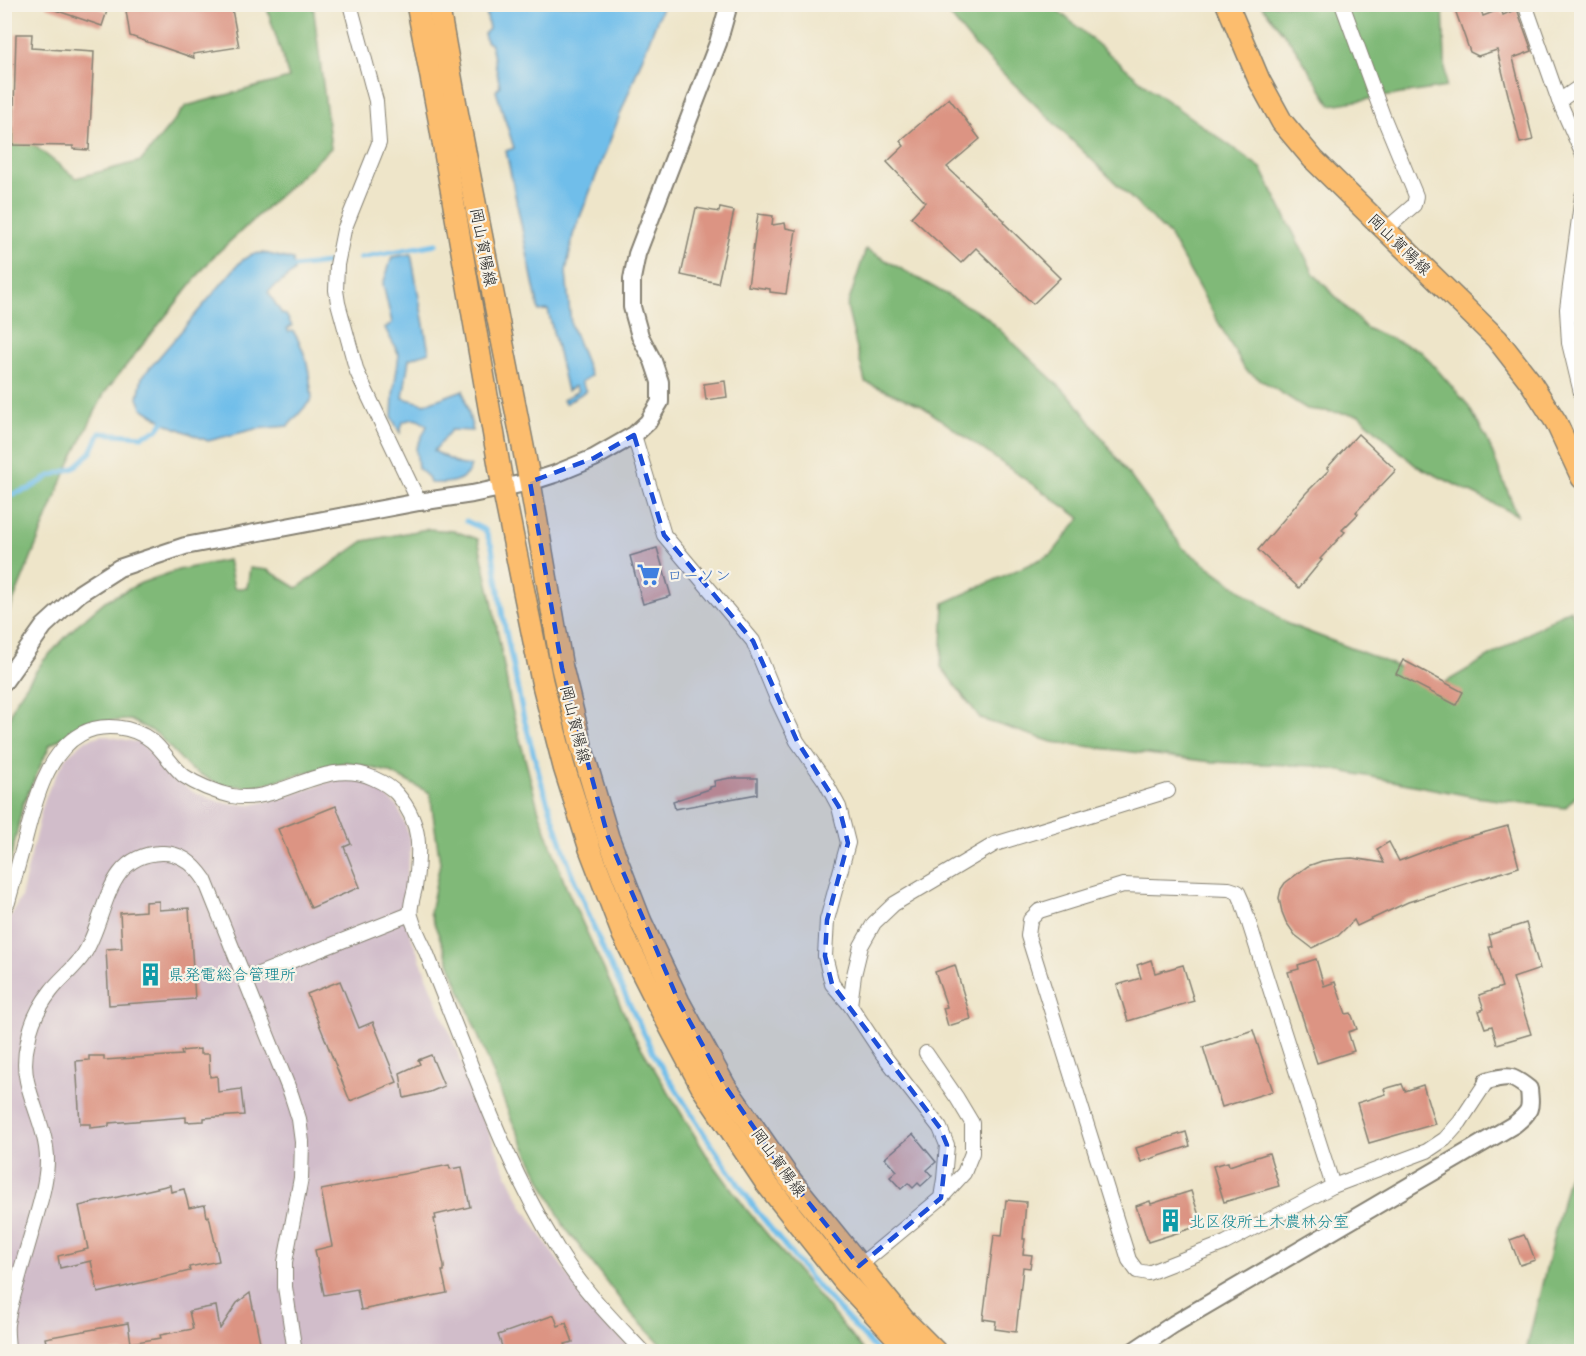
<svg xmlns="http://www.w3.org/2000/svg" width="1586" height="1356" font-family="Delius,'Klee One',sans-serif">
  <style>
    .industrial { fill: #d1bdca }
    .forest { fill: #80b978; stroke: #4e6a4a; stroke-width: 1.5 }
    .water { fill: #70beea; stroke: #466d83; stroke-width: 1.5 }
    .lines { fill: none; stroke-linecap: round; stroke-linejoin: round }
    .stream { stroke: #70beea; stroke-width: 5 }
    .building { fill: #dc9483 }
    .minor-casing { stroke: #858072; stroke-width: 16 }
    .tertiary-casing { stroke: #858072; stroke-width: 20 }
    .primary-casing { stroke: #858072; stroke-width: 24 }
    .minor { stroke: #fff; stroke-width: 14 }
    .tertiary { stroke: #fff; stroke-width: 16 }
    .primary { stroke: #fcbd6e; stroke-width: 21 }
    .marked { fill: #1d4ed8; fill-opacity: 0.2; stroke: #1d4ed8; stroke-width: 4.5; stroke-dasharray: 12 8; stroke-linejoin: round }
    .labels { text-anchor: middle; dominant-baseline: central; stroke-width: 4.5; stroke-linejoin: round; paint-order: stroke }
    .street-label { font-size: 16px; fill: #1c1c1c; stroke: #f7f3e8 }
    .shop-label { font-size: 16px; fill: #366cbe; stroke: #f7f3e8; text-anchor: start }
    .culture-label { font-size: 16px; fill: #0d838f; stroke: #f7f3e8; text-anchor: start }
  </style>
  <rect width="100%" height="100%" fill="#f7f3e8"/>
  <filter id="ink" filterUnits="userSpaceOnUse"><feTurbulence type="fractalNoise" baseFrequency=".0167" numOctaves="2"/><feDisplacementMap in="SourceGraphic" scale="12" xChannelSelector="R" yChannelSelector="G"/><feConvolveMatrix kernelMatrix="1 2 1 2 8 2 1 2 1" color-interpolation-filters="sRGB"/></filter>
  <filter id="wash" filterUnits="userSpaceOnUse"><feTurbulence type="fractalNoise" baseFrequency=".008" numOctaves="4" result="noise"/><feDisplacementMap in="SourceGraphic" scale="24" xChannelSelector="R" yChannelSelector="G"/><feGaussianBlur stdDeviation="1.35" result="paint"/><feColorMatrix in="noise" values="0 0 0 0 0 0 0 0 0 0 0 0 0 0 0 0 0 1.4 0 .05"/><feComposite in="paint" operator="in"/></filter>
  <g filter="url(#wash)">
    <rect width="100%" height="100%" fill="#eee5c9"/>
    <path class="industrial" d="M102 735 141 743 154 755 168 774 193 792 225 803 251 805 285 797 337 779 359 780 377 787 397 806 405 823 411 843 403 905 409 931 502 1164 523 1207 551 1251 585 1299 633 1351 5 1352V924L11 916 21 897 43 804 50 786 67 756 86 740Z"/>
    <g class="forest">
      <path d="M266 5H313L331 148 212 258 105 392 66 471 5 622V123L76 178 141 161 186 106 289 78Z"/>
      <path d="M941 5H1049L1061 13 1148 87 1261 168 1314 274 1366 328 1421 351 1467 404 1487 439 1517 515 1415 465 1359 415 1307 409 1245 370 1170 236 974 45Z"/>
      <path d="M1261 5H1443L1446 87 1331 105 1293 45Z"/>
      <path d="M866 249 985 316 1074 400 1183 548 1288 624 1377 658 1441 685 1570 609 1581 634V791L1565 808 1475 797 1315 766 1212 762 1052 742 981 719 941 667 944 603 1052 554 1080 518 920 405 865 382 847 307Z"/>
      <path d="M427 529 454 531 478 539 492 601 511 705 538 808 566 887 636 1039 706 1154 747 1210 864 1351H667L628 1310 564 1226 511 1119 430 913 440 863 430 793 389 772 346 762 253 787 220 785 190 769 156 733 130 720 88 722 50 745 23 804 5 885V730L15 702 43 661 78 624 105 601 141 583 178 570 228 560 234 588H247L250 568 268 570 297 588 364 541Z"/>
      <path d="M1581 1141V1351H1526L1576 1144Z"/>
    </g>
    <g class="water">
      <path d="M485 5H663L573 235 566 272 571 325 591 376 581 382 586 391 565 404 563 400 578 391 575 386 567 391 548 310 539 311 506 151 514 148 496 91 500 86 491 45 486 41 484 34 489 29Z"/>
      <path d="M264 253 293 260 294 272 268 292 282 314 286 315 292 326 287 329 289 332 293 331C307 352 310 375 312 399L288 426 255 429 208 441 167 424 142 408 138 398 142 377 241 261 252 254Z"/>
      <path d="M411 254 429 352 409 359 403 398 425 404 463 390 473 431 451 430 434 451 458 464 471 466C466 483 446 484 430 483L428 477 418 468 416 449 427 426C419 419 413 417 403 422L400 433 392 418 393 395 399 355 385 328 392 323 383 284 392 257Z"/>
    </g>
    <g class="lines">
      <g class="stream">
        <path d="M360 258 436 244"/>
        <path d="M287 268 327 263"/>
        <path d="M4 497 29 489 50 476 74 468 91 452 100 433 142 436 157 430 167 417"/>
        <path d="M466 521 485 530 492 547 503 617 523 715 543 788 574 879 604 952 656 1058 707 1138 757 1211 811 1279 878 1352"/>
      </g>
    </g>
    <g id="blocks">
      <g class="building">
        <path d="M46 4H88L107 11 102 26 46 7Z"/>
        <path d="M125 4H231L239 47 193 54 194 58 130 36Z"/>
        <path d="M1453 4H1479L1483 16 1501 9 1503 15 1517 9 1532 51 1513 58 1533 140 1520 143 1497 50 1478 56 1470 52Z"/>
        <path d="M16 34H32L31 48 94 52 89 150 73 149V146L13 145Z"/>
        <path d="M949 98 980 139 947 167 1005 221 1004 223 1060 278 1033 304 976 248 961 263 911 217 925 202 887 162 904 146 900 141Z"/>
        <path d="M696 208 719 212 720 208 734 211 718 283 681 275Z"/>
        <path d="M758 214 773 216 772 225 785 223 786 228 796 230 786 294 770 292V289L748 286Z"/>
        <path d="M725 381 727 397 706 400 704 384Z"/>
        <path d="M1358 434 1396 470 1356 512 1358 514 1342 530 1345 532 1320 559 1322 560 1299 588 1258 550 1306 493 1329 470 1327 468Z"/>
        <path d="M657 548 671 596 643 604 630 556Z"/>
        <path d="M1403 660 1463 692 1456 705 1396 674Z"/>
        <path d="M730 778H757V794L675 809 673 801 710 789V787L715 786 714 781Z"/>
        <path d="M336 806 351 844 344 847 360 887 311 908 278 829Z"/>
        <path d="M1508 826 1519 867 1408 902 1357 926 1354 920 1338 936 1312 948 1295 935 1286 922 1282 912 1279 898 1281 889 1285 883 1308 866 1322 861 1337 859 1352 858 1384 863 1377 849 1389 842 1399 861 1450 842Z"/>
        <path d="M159 901V910L189 908 195 999 109 1005 106 949 122 948 120 913 145 911V902Z"/>
        <path d="M1526 923 1540 969 1513 978 1531 1034 1497 1044 1492 1026 1485 1028 1479 1011 1484 1009 1479 995 1502 987 1489 947 1492 946 1489 935Z"/>
        <path d="M1316 959 1324 986 1335 982 1346 1014 1351 1013 1357 1029 1348 1032 1354 1051 1317 1063 1288 972 1299 969 1298 965Z"/>
        <path d="M1151 960 1155 973 1183 965 1194 1001 1128 1021 1117 985 1141 978 1137 965Z"/>
        <path d="M955 965 971 1019 948 1026 943 1008 947 1007 935 972Z"/>
        <path d="M340 981 359 1028 373 1022 397 1082 350 1101 307 994Z"/>
        <path d="M1253 1030 1273 1091 1222 1107 1203 1047Z"/>
        <path d="M200 1049V1054H209L210 1077 217 1076 218 1092 241 1089 244 1115 204 1118V1121L186 1122V1117L109 1123V1126L90 1128V1124H80L76 1061 89 1060V1056H104V1060L182 1055 181 1051Z"/>
        <path d="M431 1055 444 1086 430 1092 404 1098 400 1073 420 1064 418 1060Z"/>
        <path d="M1402 1084 1405 1091 1423 1085 1435 1124 1369 1143 1357 1103 1386 1094 1384 1089Z"/>
        <path d="M1186 1132 1190 1146 1141 1162 1136 1148Z"/>
        <path d="M913 1134 936 1162 927 1170 932 1176 921 1186 918 1183 913 1188 908 1183 901 1189 890 1177 897 1171 885 1158Z"/>
        <path d="M1269 1153 1279 1186 1224 1202 1213 1166 1228 1162 1229 1166Z"/>
        <path d="M449 1165 450 1169 462 1167 470 1207 435 1215 436 1219H434L444 1266V1271H442L447 1293 361 1310 357 1289 324 1295 315 1250 332 1246 321 1190Z"/>
        <path d="M170 1185 171 1192 184 1189 189 1208 205 1205 207 1217 209 1216 219 1261 189 1267 190 1271 98 1293 91 1261 60 1268 58 1256 88 1249 79 1206Z"/>
        <path d="M1191 1191 1202 1225 1148 1242 1136 1206 1150 1201 1151 1204Z"/>
        <path d="M1006 1200 1026 1202 1023 1239H1025L1023 1254 1032 1255 1030 1268 1023 1267 1016 1332 995 1329 996 1321 983 1319 994 1235 1002 1236Z"/>
        <path d="M1524 1235 1526 1239H1527L1535 1260 1520 1265 1510 1240Z"/>
        <path d="M250 1293 262 1352H48L45 1338 128 1323 131 1343 161 1338 160 1335 193 1329 189 1311 216 1306 220 1329 237 1303Z"/>
        <path d="M554 1315 558 1326 566 1323 573 1342 565 1344 568 1352H504L498 1335Z"/>
      </g>
    </g>
  </g>
  <g filter="url(#ink)">
    <use href="#blocks" fill-opacity="0" stroke="#858072" stroke-width="1.5"/>
    <g class="lines">
      <defs>
        <g id="minor">
          <path d="M350 4 376 101 379 143 344 230 337 265 336 290 338 303 357 372 419 502"/>
          <path d="M1342 4 1383 116 1416 196 1414 205 1385 230"/>
          <path d="M1525 4 1559 101 1582 153"/>
          <path d="M1559 101 1582 85"/>
          <path d="M1582 196 1567 309 1569 343 1582 397"/>
          <path d="M634 435 664 535 753 641 777 699 797 741 825 781 839 807 848 843 827 920 825 956 832 984 850 1005 881 1052 940 1128 947 1145 944 1179 941 1198 859 1266"/>
          <path d="M1123 885 1229 889 1238 892 1242 901 1333 1186 1225 1243 1148 1273 1137 1271 1129 1260 1028 936 1030 920 1039 911Z"/>
          <path d="M4 909 8 902C14 881 19 861 25 840 34 805 46 753 81 734 102 722 133 726 152 741 164 751 172 766 184 776 199 786 215 792 232 796 281 805 323 756 373 778 382 782 391 787 397 794 423 824 420 852 415 888 413 897 409 908 411 916 414 927 420 939 425 949 435 974 445 1000 455 1025 485 1101 514 1178 557 1248 580 1287 612 1319 643 1352"/>
          <path d="M246 979 410 914"/>
          <path d="M850 1005 854 975 861 946 874 923 894 904 995 844 1168 791"/>
          <path d="M926 1053 957 1098 972 1123V1153L964 1173 941 1198"/>
          <path d="M1333 1186 1427 1151 1445 1139 1460 1122 1487 1081"/>
          <path d="M8 1352C8 1343 6 1333 7 1324 9 1309 14 1294 18 1280 24 1258 31 1236 37 1214 42 1197 47 1179 47 1160 47 1133 33 1108 27 1081 24 1068 25 1053 28 1041 31 1023 40 1005 51 991 61 978 75 968 84 954 108 916 104 855 161 853 181 852 195 865 205 880L291 1094 299 1119 302 1142 301 1178 285 1262V1287L295 1352"/>
        </g>
        <g id="tertiary">
          <path d="M4 682 44 626 80 593 119 568 185 546 419 502 472 494 530 482 555 474 594 458 634 435 648 422 660 402V382L653 361 640 336 632 307V279L637 254 718 43 729 4"/>
          <path d="M1132 1352 1174 1324 1515 1124C1531 1111 1531 1109 1529 1089 1512 1075 1508 1075 1487 1081"/>
        </g>
        <g id="primary">
          <path d="M417 4 439 119 503 488 542 681 564 767 590 849 623 935 662 1012 703 1089 766 1183 843 1280 910 1352"/>
          <path d="M438 4 458 116 530 482 562 668 582 749 608 837 641 922 679 1002 725 1086 789 1178 904 1320 936 1352"/>
          <path d="M1227 4 1259 80 1282 122 1313 159 1497 339 1529 380 1556 422 1582 478"/>
        </g>
      </defs>
      <use href="#minor" class="minor-casing"/>
      <use href="#tertiary" class="tertiary-casing"/>
      <use href="#primary" class="primary-casing"/>
      <use href="#minor" class="minor"/>
      <use href="#tertiary" class="tertiary"/>
      <use href="#primary" class="primary"/>
    </g>
  </g>
  <path class="marked" d="M634 435 664 535 753 641 797 741 839 807 848 843 827 920 825 956 832 984 940 1128 947 1145 941 1198 859 1266 789 1178 725 1086 679 1002 608 837 562 668 530 482 594 458Z"/>
  <defs>
    <symbol id="supermarket-bare" viewBox="-9 -9 18 18"><path d="M-6-5.5h2.5l.6 2H6L4.5 2H-2.5L-4.4-4H-6ZM-1.5 3.2a1.3 1.3 0 1 0 .1 0ZM3 3.2a1.3 1.3 0 1 0 .1 0Z" fill="#3f7fe0" stroke="#f7f3e8" stroke-width="2.5" paint-order="stroke"/></symbol>
    <symbol id="building-bare" viewBox="-9 -9 18 18"><path d="M-4-6H4V6H1V3H-1V6H-4ZM-2.5-4.3h1.7v1.8h-1.7ZM.8-4.3h1.7v1.8H.8ZM-2.5-1h1.7V.8h-1.7ZM.8-1h1.7V.8H.8Z" fill="#0f9aa8" stroke="#f7f3e8" stroke-width="2.5" paint-order="stroke"/></symbol>
  </defs>
  <g fill-rule="evenodd">
    <use href="#supermarket-bare" x="632" y="558" width="33" height="33"/>
    <use href="#building-bare" x="134" y="958" width="33" height="33"/>
    <use href="#building-bare" x="1154" y="1204" width="33" height="33"/>
  </g>
  <g class="labels">
    <g class="street-label">
      <text transform="translate(1400 244) rotate(44)">岡山賀陽線</text>
      <text transform="translate(484 247) rotate(79)">岡山賀陽線</text>
      <text transform="translate(576 724) rotate(76)">岡山賀陽線</text>
      <text transform="translate(779 1162) rotate(54)">岡山賀陽線</text>
    </g>
    <g class="shop-label">
      <text x="667" y="575">ローソン</text>
    </g>
    <g class="culture-label">
      <text x="168" y="974">県発電総合管理所</text>
      <text x="1189" y="1221">北区役所土木農林分室</text>
    </g>
  </g>
  <rect width="1586" height="1356" fill="none" stroke="#f7f3e8" stroke-width="24"/>
</svg>
